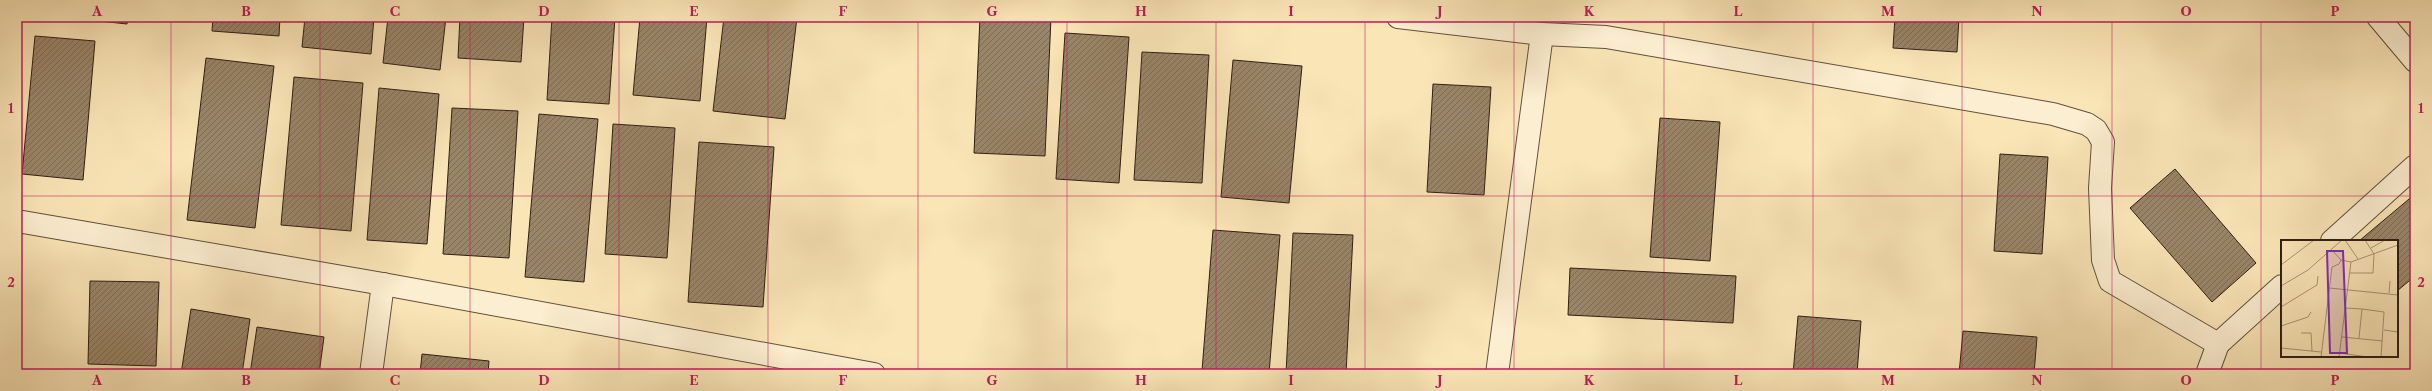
<svg xmlns="http://www.w3.org/2000/svg" width="2432" height="391" font-family="'Libre Caslon Text',serif">
  <style>
    .building { fill: url(#building-hatch); stroke: #301e12 }
    .lines { fill: none; stroke-linecap: round; stroke-linejoin: round }
    .street-casing { stroke: #62503b; stroke-width: 24 }
    .street { stroke: #fceed0; stroke-width: 22 }
    .grid { fill: none; stroke: #c2185b; stroke-width: 1; stroke-opacity: 0.55 }
    .inset-road { fill: none; stroke: #a99575; stroke-width: 1 }
    .view { fill: #7b2cbf; fill-opacity: 0.15; stroke: #7b2cbf; stroke-width: 2 }
    .inset-edge { fill: none; stroke: #301e12; stroke-width: 2 }
    .neatline { fill: none; stroke: #c2185b; stroke-width: 1.5 }
    .grid-label { font-size: 13px; text-anchor: middle; font-weight: bold; fill: #c2185b }
  </style>
  <defs>
    <pattern id="building-hatch" width="6" height="6" patternUnits="userSpaceOnUse"><rect width="6" height="6" fill="#998568"/><path d="M-1 1l2-2M0 6l6-6M5 7l2-2" fill="none" stroke="#7d6c54"/></pattern>
  </defs>
  <rect width="100%" height="100%" fill="#fae5b7"/>
  <filter id="stains"><feTurbulence type="fractalNoise" baseFrequency=".005" numOctaves="4"/><feColorMatrix values="0 0 0 0 .2 0 0 0 0 .09 0 0 0 0 .02 0 0 0 .5 -.17"/></filter>
  <radialGradient id="worn" r=".72"><stop offset=".6" stop-color="#630" stop-opacity="0"/><stop offset="1" stop-color="#630" stop-opacity=".3"/></radialGradient>
  <g class="building">
    <path d="M62 17H128L127 24Z"/>
    <path d="M213 17H280L279 36 212 31Z"/>
    <path d="M305 17H374L371 54 302 47Z"/>
    <path d="M388 17H446L440 70 383 63Z"/>
    <path d="M460 17H524L521 62 458 58Z"/>
    <path d="M552 17H615L609 104 547 100Z"/>
    <path d="M640 17H707L700 101 633 95Z"/>
    <path d="M724 17H797L785 119 713 111Z"/>
    <path d="M980 17H1051L1045 156 974 153Z"/>
    <path d="M1895 17H1959L1957 52 1893 48Z"/>
    <path d="M1065 33 1129 37 1119 183 1056 179Z"/>
    <path d="M35 36 95 41 83 180 22 174Z"/>
    <path d="M1142 52 1209 55 1202 183 1134 180Z"/>
    <path d="M206 58 274 66 255 228 187 220Z"/>
    <path d="M1233 60 1302 66 1289 203 1221 197Z"/>
    <path d="M294 77 363 83 351 231 281 225Z"/>
    <path d="M1433 84 1491 87 1484 195 1427 192Z"/>
    <path d="M379 88 439 94 427 244 367 240Z"/>
    <path d="M452 108 518 111 509 258 443 254Z"/>
    <path d="M539 114 598 119 584 282 525 277Z"/>
    <path d="M1660 118 1720 122 1710 261 1650 257Z"/>
    <path d="M613 124 675 128 667 258 605 254Z"/>
    <path d="M699 142 774 147 763 307 688 302Z"/>
    <path d="M2000 154 2048 157 2042 254 1994 251Z"/>
    <path d="M2175 169 2256 263 2212 302 2130 208Z"/>
    <path d="M2415 194V276L2397 291V241H2359Z"/>
    <path d="M1213 230 1280 235 1269 374 1202 371Z"/>
    <path d="M1293 233 1353 235 1346 374H1286Z"/>
    <path d="M1570 268 1736 276 1733 323 1568 315Z"/>
    <path d="M90 281 159 282 156 366 88 364Z"/>
    <path d="M191 309 250 319 242 374H181Z"/>
    <path d="M1798 316 1861 321 1857 374H1793Z"/>
    <path d="M257 327 324 337 319 374H250Z"/>
    <path d="M1963 331 2037 337 2034 374H1959Z"/>
    <path d="M422 354 489 361 488 374H420Z"/>
  </g>
  <g class="lines">
    <defs>
      <g id="street">
        <path d="M1398 17 1542 34 1606 37 2053 114 2087 124 2096 130 2103 142 2100 188 2103 260 2110 281 2218 344 2282 286"/>
        <path d="M2378 17 2415 61"/>
        <path d="M17 221 383 284 874 374"/>
        <path d="M2332 241 2415 166"/>
        <path d="M371 374 383 284"/>
        <path d="M1497 374 1542 34"/>
        <path d="M2207 374 2218 344"/>
      </g>
    </defs>
    <use href="#street" class="street-casing"/>
    <use href="#street" class="street"/>
  </g>
  <path class="grid" d="M171 17V374M320 17V374M470 17V374M619 17V374M768 17V374M918 17V374M1067 17V374M1216 17V374M1365 17V374M1514 17V374M1664 17V374M1813 17V374M1962 17V374M2112 17V374M2261 17V374M17 196H2415"/>
  <g transform="translate(2281 240)">
    <rect width="117" height="117" fill="#fae5b7"/>
    <path class="inset-road" d="M64 0 77 19M90 8 104 0M60 20 70 22 117 5M0 25 33 0M69 33H92L93 14 84 0M0 46 27 30 61 0M48 48 117 55M108 53 109 41M0 67 36 45 37 36M65 68 81 69M0 86 27 77 30 72M103 90 117 92M20 93H30L31 111M61 97 102 101M78 98 81 69 103 72 100 117M0 108 40 112M58 113 87 117M40 117 51 27 58 24 60 20 51 10M58 117 70 22"/>
    <path class="view" d="M46 11H62L66 113H49Z"/>
    <rect width="117" height="117" class="inset-edge"/>
  </g>
  <rect width="2432" height="391" fill="none" stroke="#fae5b7" stroke-width="44"/>
  <rect x="22" y="22" width="2388" height="347" class="neatline"/>
  <g class="grid-label">
    <text x="97" y="16">A</text>
    <text x="246" y="16">B</text>
    <text x="395" y="16">C</text>
    <text x="544" y="16">D</text>
    <text x="694" y="16">E</text>
    <text x="843" y="16">F</text>
    <text x="992" y="16">G</text>
    <text x="1141" y="16">H</text>
    <text x="1291" y="16">I</text>
    <text x="1440" y="16">J</text>
    <text x="1589" y="16">K</text>
    <text x="1738" y="16">L</text>
    <text x="1888" y="16">M</text>
    <text x="2037" y="16">N</text>
    <text x="2186" y="16">O</text>
    <text x="2335" y="16">P</text>
    <text x="11" y="113">1</text>
    <text x="2421" y="113">1</text>
    <text x="11" y="287">2</text>
    <text x="2421" y="287">2</text>
    <text x="97" y="385">A</text>
    <text x="246" y="385">B</text>
    <text x="395" y="385">C</text>
    <text x="544" y="385">D</text>
    <text x="694" y="385">E</text>
    <text x="843" y="385">F</text>
    <text x="992" y="385">G</text>
    <text x="1141" y="385">H</text>
    <text x="1291" y="385">I</text>
    <text x="1440" y="385">J</text>
    <text x="1589" y="385">K</text>
    <text x="1738" y="385">L</text>
    <text x="1888" y="385">M</text>
    <text x="2037" y="385">N</text>
    <text x="2186" y="385">O</text>
    <text x="2335" y="385">P</text>
  </g>
  <rect width="100%" height="100%" filter="url(#stains)"/>
  <rect width="100%" height="100%" fill="url(#worn)"/>
</svg>
